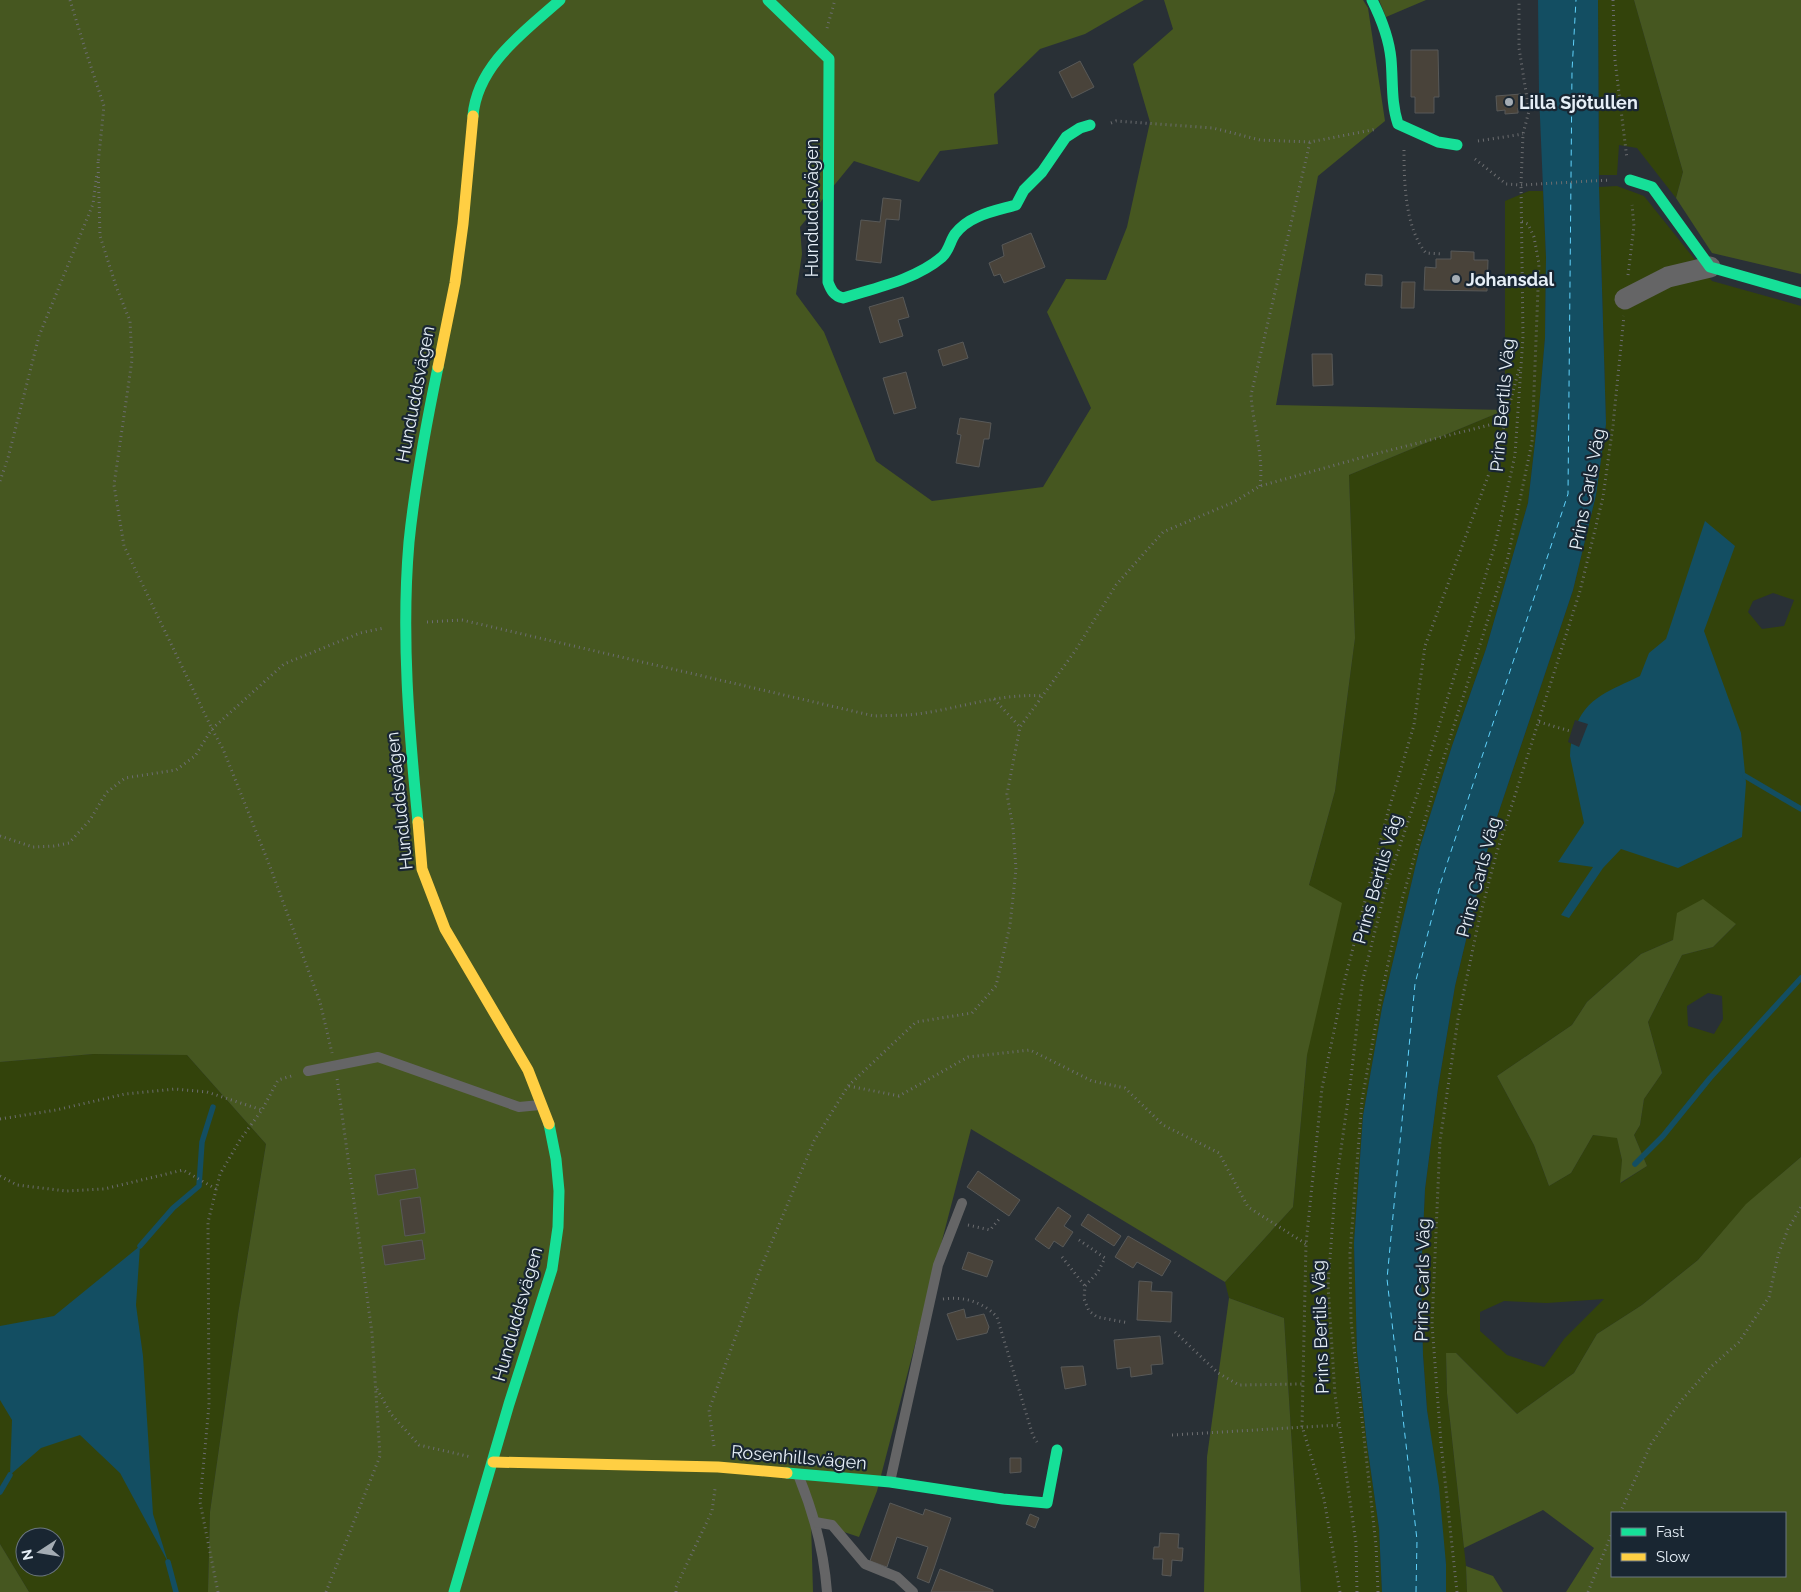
<svg xmlns="http://www.w3.org/2000/svg" width="1801" height="1592" font-family="Raleway,sans-serif">
  <style>
    .green { fill: #33430b; fill-rule: evenodd }
    .forest { fill: #465720; fill-rule: evenodd }
    .water { fill: #134e62 }
    .pier { fill: #293036 }
    .lines { fill: none; stroke-linecap: round; stroke-linejoin: round }
    .stream { stroke: #134e62; stroke-width: 5.5 }
    .ferry { stroke: #60d2fb; stroke-width: 1; stroke-dasharray: 6 5; stroke-linecap: butt }
    .building { fill: #49433a; stroke: #585958 }
    .path { stroke: #6c6d70; stroke-width: 3; stroke-dasharray: 1 4; stroke-linecap: butt }
    .lane { stroke: #656566; stroke-width: 10 }
    .street { stroke: #656566; stroke-width: 21 }
    .fast { stroke: #16e098; stroke-width: 11 }
    .slow { stroke: #ffcf43; stroke-width: 11 }
    .poi-dot { fill: #a4acb3; stroke: #192632; stroke-width: 2 }
    .labels { text-anchor: middle; dominant-baseline: central; stroke-width: 4.5; stroke-linejoin: round; paint-order: stroke }
    .poi-label { font-size: 18px; font-weight: bold; fill: #e6eff7; stroke: #192632; text-anchor: start }
    .street-label { font-size: 18px; fill: #e6eff7; stroke: #192632 }
  </style>
  <rect width="100%" height="100%" fill="#293036"/>
  <g class="green">
    <path d="M1598 0H1634L1683 172 1676 198 1637 148 1619 145 1617 175H1599Z"/>
    <path d="M1617 186 1644 196 1712 281 1801 306V1157L1746 1205 1698 1260 1642 1305 1597 1334 1574 1373 1517 1414 1456 1353H1446L1447 1393 1466 1566 1467 1592H1446V1564L1427 1410 1423 1355 1421 1276 1425 1189 1438 1088 1455 986 1491 835 1573 590 1596 495 1606 424 1599 187ZM1773 593 1794 600 1784 626 1762 629 1748 612 1753 601ZM1736 924 1713 947 1682 955 1648 1022 1662 1073 1644 1099 1640 1125 1634 1135 1647 1166 1621 1183 1622 1160 1617 1137 1593 1135 1571 1173 1549 1186 1534 1145 1497 1076 1572 1025 1587 1002 1641 954 1673 940ZM1708 993 1722 996 1723 1019 1714 1034 1688 1026 1687 1006ZM1604 1299 1564 1339 1544 1367 1507 1355 1480 1331V1312L1504 1301 1547 1303Z"/>
    <path d="M1529 191H1543L1546 257 1545 338 1539 408 1528 503 1486 649 1452 746 1420 847 1382 1008 1363 1116 1354 1243 1357 1351 1367 1444 1379 1528 1382 1592H1301L1284 1318 1229 1298 1225 1282 1293 1207 1307 1055 1309 885 1335 791 1355 638 1349 475 1505 410V201Z"/>
    <path d="M93 1054 187 1055 266 1144 238 1314 210 1512 208 1592H29L0 1544V1062ZM25 1537H55V1567H25Z"/>
  </g>
  <g class="forest">
    <path d="M0 0H1144L1085 34 1040 49 994 94 998 144 940 151 919 182 854 161 800 227 802 254 796 294 824 332 876 461 932 501 1043 487 1091 408 1047 312 1066 279 1106 280 1127 227 1150 122 1133 64 1173 29 1164 0H1363L1368 8 1385 121 1318 176 1276 405 1505 410 1349 475 1355 638 1335 791 1309 885 1342 903 1307 1055 1293 1207 1225 1282 971 1129 877 1491 859 1537 811 1521 813 1592H208L210 1512 238 1314 266 1144 187 1055 93 1054 0 1062Z"/>
    <path d="M1379 0H1426L1386 17Z"/>
    <path d="M1634 0H1801V274L1712 253 1676 198 1683 172Z"/>
    <path d="M1703 899 1736 924 1713 947 1682 955 1648 1022 1662 1073 1644 1099 1640 1125 1634 1135 1647 1166 1620 1183 1622 1160 1617 1138 1593 1135 1571 1173 1549 1186 1534 1145 1497 1076 1572 1025 1587 1002 1641 954 1673 940 1677 913Z"/>
    <path d="M1801 1157V1592H1566L1594 1548 1543 1510 1464 1548 1447 1393 1446 1353H1456L1517 1414 1574 1373 1597 1334 1642 1305 1698 1260 1746 1204ZM1612 1513H1785V1576H1612Z"/>
    <path d="M1229 1298 1284 1318 1301 1592H1204L1207 1457Z"/>
    <path d="M0 1544 29 1592H0Z"/>
    <path d="M1466 1566 1493 1576 1503 1592H1467Z"/>
  </g>
  <g class="water">
    <path d="M1538 0H1598L1599 187 1606 424 1596 495 1573 590 1491 835 1455 986 1438 1088 1425 1189 1421 1276 1423 1355 1427 1410 1439 1487 1446 1564V1592H1382L1379 1528 1367 1444 1357 1351 1354 1243 1363 1116 1382 1008 1420 847 1452 746 1486 649 1528 503 1539 408 1545 338 1546 257 1539 94Z"/>
    <path d="M1705 521 1735 546 1704 631 1741 733 1746 783 1742 837 1678 868 1621 849 1603 868 1569 918 1561 915 1593 867 1558 862 1584 823 1570 756C1570 746 1572 738 1575 729 1585 697 1612 690 1640 676L1649 653 1666 639Z"/>
    <path d="M140 1246 136 1305 143 1356 153 1514 168 1562 120 1473 80 1435 41 1448 10 1475 12 1420 0 1400V1326L54 1316Z"/>
  </g>
  <path class="pier" d="M1575 720 1588 724 1579 747 1568 742Z"/>
  <g class="lines">
    <g class="stream">
      <path d="M1745 776 1801 809"/>
      <path d="M1635 1164 1663 1136 1710 1078 1801 978"/>
      <path d="M140 1246 173 1208 199 1186 202 1142 213 1107"/>
      <path d="M0 1492 10 1475"/>
      <path d="M168 1562 176 1592"/>
    </g>
    <path class="ferry" d="M1416 1592 1417 1540 1387 1279 1415 984 1441 882 1568 494 1572 71 1576 0"/>
  </g>
  <g class="building">
    <path d="M1411 50H1438L1439 97H1434V113H1415V97H1411Z"/>
    <path d="M1080 61 1094 87 1072 98 1059 72Z"/>
    <path d="M1521 94 1522 108H1518V113L1505 114V110L1497 111 1496 96Z"/>
    <path d="M883 198 901 200 899 220 886 219 881 263 856 260 861 220 880 222Z"/>
    <path d="M1031 233 1045 267 1004 283 1000 274 994 276 989 263 1004 256 1002 245Z"/>
    <path d="M1451 251 1474 252V260H1488L1487 291 1424 290 1425 267 1436 268V259H1451Z"/>
    <path d="M1366 274 1382 275V286L1365 285Z"/>
    <path d="M1402 282H1415L1414 308H1401Z"/>
    <path d="M903 297 909 317 898 320 903 336 880 343 869 307Z"/>
    <path d="M963 342 968 358 943 366 938 350Z"/>
    <path d="M1312 354H1332L1333 385 1313 386Z"/>
    <path d="M906 372 916 408 894 414 883 378Z"/>
    <path d="M960 418 991 423 989 439H984L979 467 956 463 961 435 957 434Z"/>
    <path d="M415 1169 418 1188 378 1195 375 1175Z"/>
    <path d="M978 1171 1020 1200 1009 1216 967 1187Z"/>
    <path d="M420 1197 425 1233 405 1236 400 1200Z"/>
    <path d="M1058 1207 1071 1216 1064 1226 1073 1232 1063 1247 1054 1241 1049 1249 1035 1239Z"/>
    <path d="M1088 1214 1121 1236 1114 1246 1081 1225Z"/>
    <path d="M1128 1236 1171 1261 1162 1276 1137 1262 1133 1268 1115 1257Z"/>
    <path d="M422 1240 425 1259 385 1265 382 1246Z"/>
    <path d="M968 1252 993 1261 987 1277 962 1269Z"/>
    <path d="M1139 1281 1152 1282 1151 1291 1172 1292 1171 1322 1137 1320Z"/>
    <path d="M964 1309 966 1318 984 1314 989 1327 987 1333 957 1340 947 1314Z"/>
    <path d="M1160 1336 1163 1364 1151 1365 1152 1374 1131 1377 1130 1367 1117 1369 1114 1340Z"/>
    <path d="M1083 1366 1086 1385 1065 1389 1061 1367Z"/>
    <path d="M1010 1458H1021V1472L1010 1473Z"/>
    <path d="M890 1503 923 1515 925 1509 951 1518 929 1583 917 1578 928 1547 897 1537 887 1567 870 1561Z"/>
    <path d="M1030 1514 1039 1518 1035 1528 1026 1524Z"/>
    <path d="M1160 1533 1179 1534 1178 1548H1183L1182 1561 1172 1560 1171 1576 1162 1575 1163 1559H1153L1154 1547H1159Z"/>
    <path d="M940 1569 993 1590V1592H931Z"/>
  </g>
  <g class="lines">
    <g class="path">
      <path d="M70 0 86 52 104 106 98 164"/>
      <path d="M1613 0 1615 60 1627 159"/>
      <path d="M827 28 835 0"/>
      <path d="M1111 123 1116 121 1213 128 1260 140 1310 142 1377 129"/>
      <path d="M1478 141 1523 134"/>
      <path d="M1404 150C1404 182 1405 228 1426 253L1443 254"/>
      <path d="M1475 159 1506 184 1521 185 1610 180"/>
      <path d="M98 162 100 236 116 286 130 321 132 360 114 485 124 546 212 729 223 749 269 864 320 1002 332 1053"/>
      <path d="M1628 275 1634 226 1632 205"/>
      <path d="M0 481 8 458 39 336 93 204 97 173"/>
      <path d="M1260 486C1264 456 1253 425 1251 395L1310 142"/>
      <path d="M427 622 462 620 874 716C890 715 908 716 924 713 964 707 1002 693 1043 696"/>
      <path d="M994 699 1020 727"/>
      <path d="M1539 722 1570 731"/>
      <path d="M0 836 33 847 54 846 69 843 90 820 106 793 125 778 176 770 195 756 212 729 284 664 360 633 384 628"/>
      <path d="M849 1086 899 1096 968 1057 1030 1050 1092 1081 1125 1088 1163 1125 1219 1153 1248 1207 1306 1244"/>
      <path d="M0 1119 56 1110 125 1094 175 1089 207 1092 262 1110"/>
      <path d="M0 1176 17 1185 66 1191 104 1189 183 1170 216 1189"/>
      <path d="M968 1225 990 1230 1000 1218"/>
      <path d="M1079 1240 1105 1258 1098 1272 1085 1286 1084 1299 1089 1311 1097 1317 1129 1323"/>
      <path d="M1062 1257 1085 1286"/>
      <path d="M943 1299C964 1296 983 1302 997 1317L1033 1436 1037 1442"/>
      <path d="M1175 1332 1218 1373 1239 1385 1303 1384"/>
      <path d="M377 1389 391 1414 419 1445 471 1457"/>
      <path d="M1172 1435 1339 1425"/>
      <path d="M714 1446 709 1410 758 1275 814 1141 848 1086 916 1022 972 1013 996 986 1010 925 1016 869 1013 828 1007 794 1020 727 1075 651 1116 585 1163 532 1234 502 1260 486 1371 455 1505 421"/>
      <path d="M1620 1513 1651 1444 1681 1401 1712 1366 1739 1342 1769 1297 1778 1255 1788 1229 1801 1207"/>
      <path d="M218 1592 200 1502 209 1405 208 1222 220 1174 240 1140 262 1110 278 1080 295 1075"/>
      <path d="M326 1592 380 1456 372 1333 337 1078"/>
      <path d="M676 1592V1587L712 1511 715 1489"/>
      <path d="M1340 1592 1324 1499 1302 1426 1306 1244 1322 1088 1345 979 1388 812 1414 725 1425 646 1497 452 1519 369"/>
      <path d="M1357 1592 1356 1543 1335 1395 1328 1285 1335 1191 1350 1086 1362 983 1386 887 1424 774 1495 545 1515 455 1523 337 1521 185 1523 134 1529 111 1519 48V0"/>
      <path d="M1378 1592 1376 1545 1351 1321 1350 1253 1362 1100 1381 996 1402 900 1434 788 1508 557 1532 442 1539 264 1534 237 1528 224 1520 221"/>
      <path d="M1457 1592 1441 1443 1432 1324 1440 1141 1458 1019 1479 920 1496 855 1580 591 1603 497 1613 425 1624 316"/>
      <path d="M1588 1592 1612 1533"/>
    </g>
    <g class="lane">
      <path d="M308 1071 378 1057 519 1107 540 1105"/>
      <path d="M799 1477C814 1514 824 1552 827 1592"/>
      <path d="M890 1482 938 1265 962 1203"/>
      <path d="M815 1522 832 1525 865 1564 897 1577 913 1592"/>
    </g>
    <path class="street" d="M1625 299 1668 277 1710 267"/>
    <g class="fast">
      <path d="M768 0 829 59 828 282C831 290 834 296 843 298 875 288 915 280 942 257 949 251 950 241 955 234 969 215 995 211 1016 205L1024 190 1042 172 1066 137 1080 128 1090 125"/>
      <path d="M1372 0C1381 18 1389 38 1391 59 1393 81 1391 103 1398 124L1438 142 1457 145"/>
      <path d="M473 116C477 65 524 32 560 0"/>
      <path d="M1630 180 1652 187 1710 267 1801 293"/>
      <path d="M418 822C409 729 401 635 409 542 415 483 426 425 438 367"/>
      <path d="M787 1473 890 1482 1003 1499 1047 1503 1057 1450"/>
      <path d="M454 1592 509 1404 552 1269 558 1227 559 1191 556 1159 549 1124"/>
    </g>
    <g class="slow">
      <path d="M438 367 455 283 463 224 473 116"/>
      <path d="M418 822 422 869 445 929 528 1070 549 1124"/>
      <path d="M493 1462 718 1467 787 1473"/>
    </g>
  </g>
  <g class="poi-dot">
    <circle cx="1509" cy="102" r="5"/>
    <circle cx="1456" cy="279" r="5"/>
  </g>
  <g class="labels">
    <g class="poi-label">
      <text x="1519" y="102">Lilla Sjötullen</text>
      <text x="1466" y="279">Johansdal</text>
    </g>
    <g class="street-label">
      <text transform="translate(811 208) rotate(-90)">Hunduddsvägen</text>
      <text transform="translate(415 394) rotate(-79)">Hunduddsvägen</text>
      <text transform="translate(1502 405) rotate(-85)">Prins Bertils Väg</text>
      <text transform="translate(1587 489) rotate(-79)">Prins Carls Väg</text>
      <text transform="translate(399 801) rotate(-96)">Hunduddsvägen</text>
      <text transform="translate(1478 877) rotate(-75)">Prins Carls Väg</text>
      <text transform="translate(1377 879) rotate(-74)">Prins Bertils Väg</text>
      <text transform="translate(1422 1280) rotate(-89)">Prins Carls Väg</text>
      <text transform="translate(517 1314) rotate(-74)">Hunduddsvägen</text>
      <text transform="translate(1320 1327) rotate(-92)">Prins Bertils Väg</text>
      <text transform="translate(799 1457) rotate(5)">Rosenhillsvägen</text>
    </g>
  </g>
  <rect x="1611" y="1512" width="175" height="65" fill="#192632" stroke="#6b7681"/>
  <rect x="1621" y="1528" width="25" height="8" fill="#16e098" stroke="#6b7681"/>
  <text x="1656" y="1537" font-size="15" fill="#e6eff7">Fast</text>
  <rect x="1621" y="1553" width="25" height="8" fill="#ffcf43" stroke="#6b7681"/>
  <text x="1656" y="1562" font-size="15" fill="#e6eff7">Slow</text>
  <g transform="translate(40 1552) rotate(258)"><circle r="24" fill="#192632" stroke="#6b7681"/>
  <path d="M0-4L9 19L0 12L-9 19Z" fill="#a4acb3"/>
  <text y="-8" font-size="14" font-weight="bold" text-anchor="middle" fill="#e6eff7">N</text>
  </g>
</svg>
